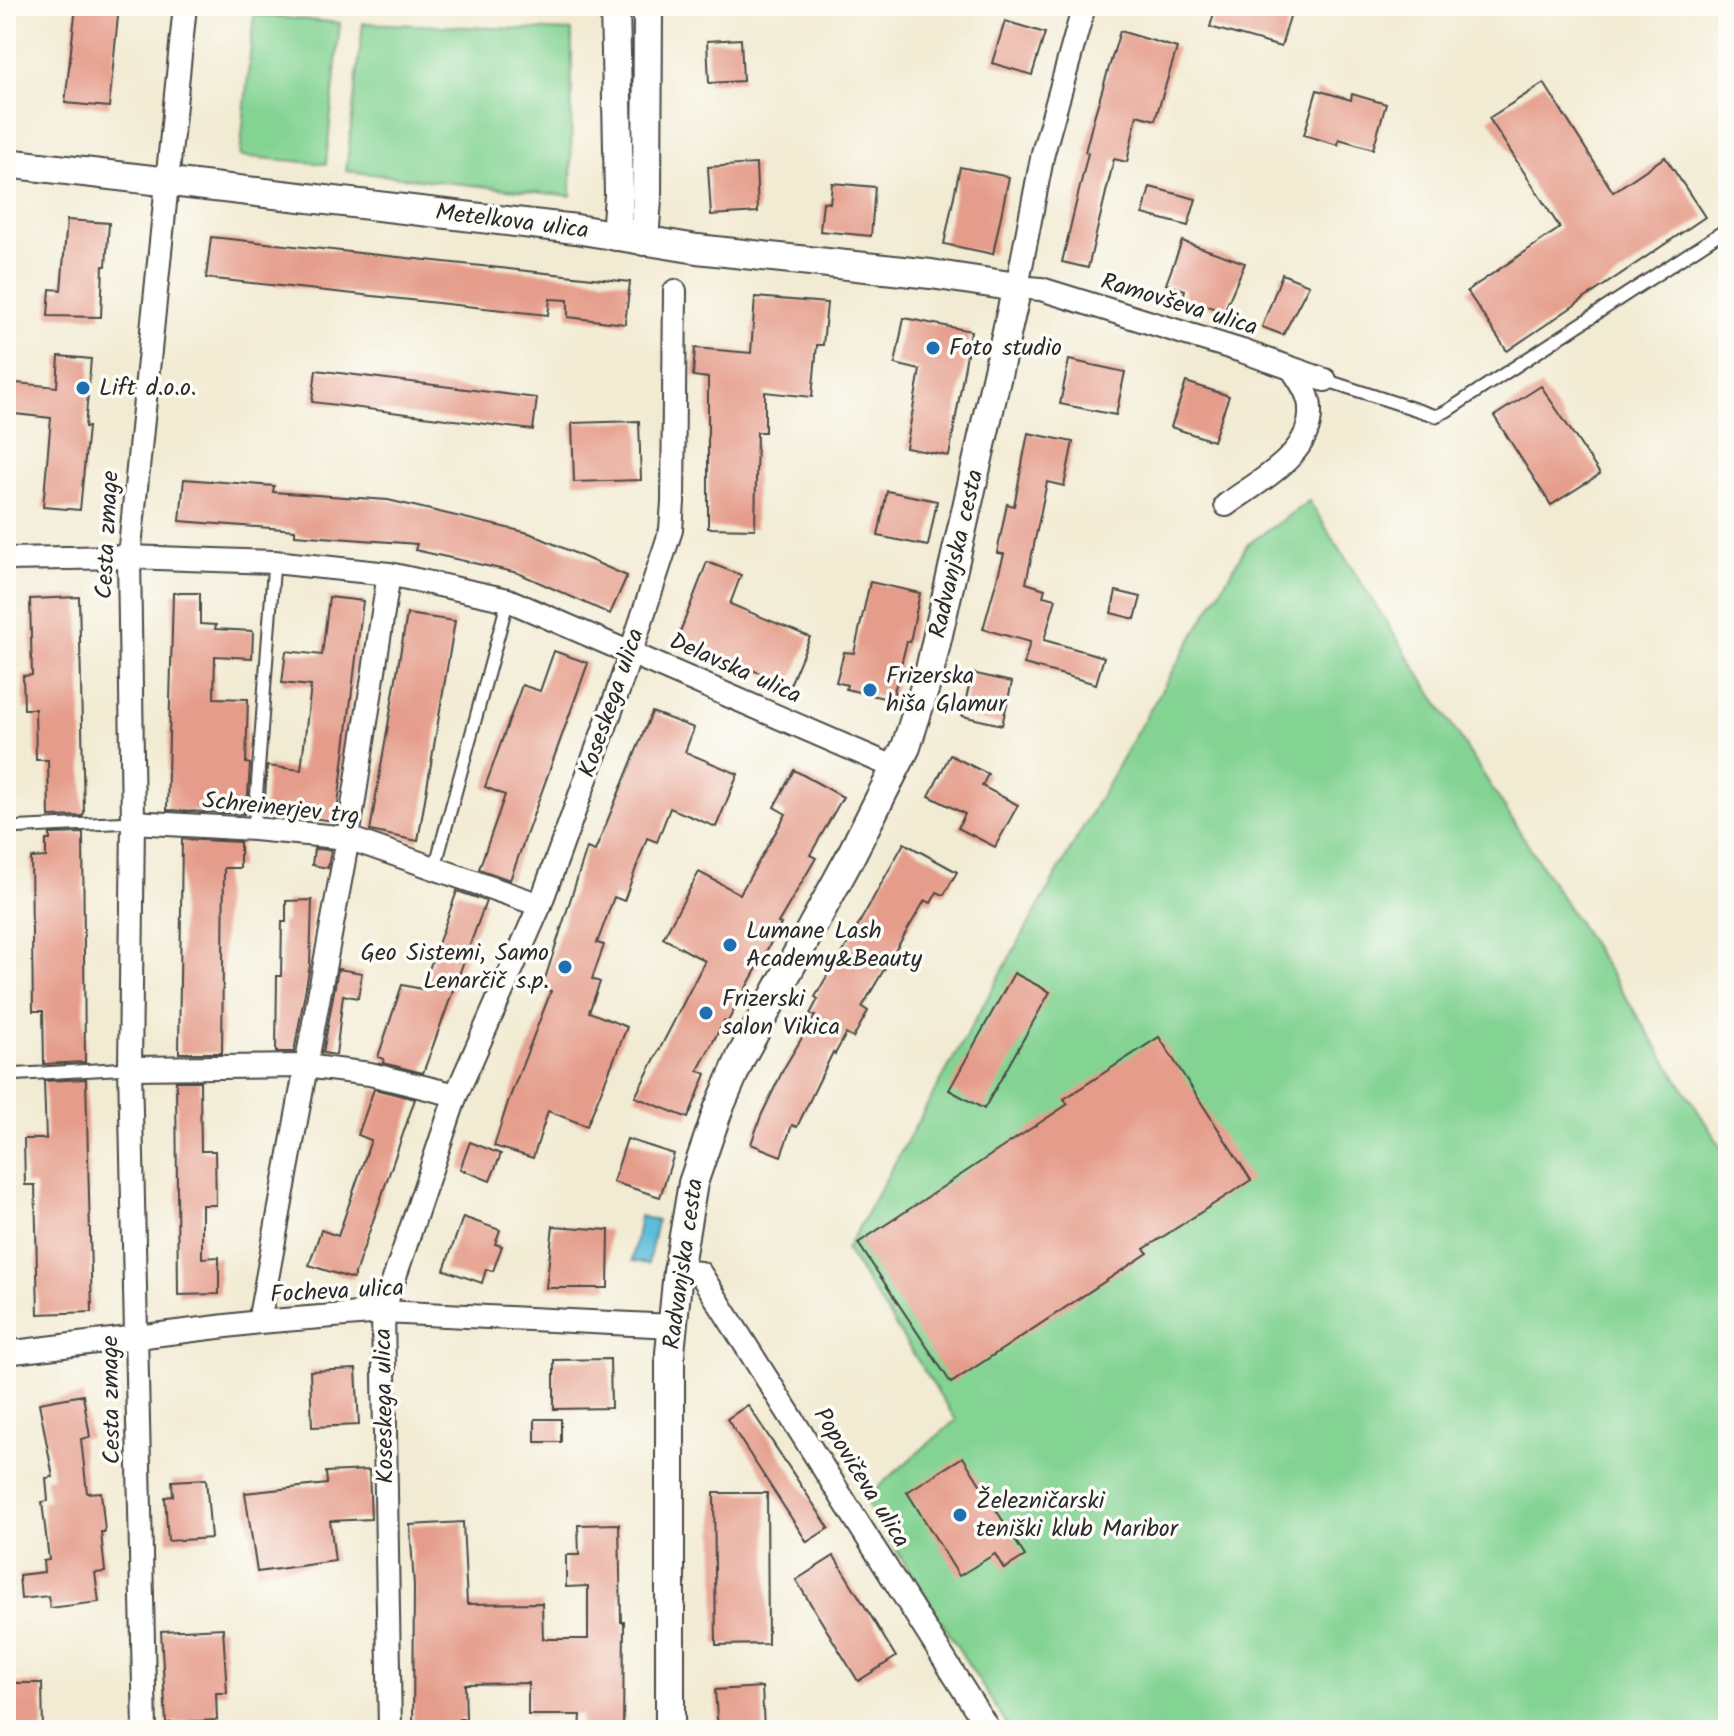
<svg xmlns="http://www.w3.org/2000/svg" width="1734" height="1736" font-family="Kalam,sans-serif">
  <style>
    .green { fill: #83d393; stroke: #577f5f; stroke-width: 2 }
    .water { fill: #5bbcd9; stroke: #437482; stroke-width: 2 }
    .building { fill: #e59c8a }
    .lines { fill: none; stroke-linecap: round; stroke-linejoin: round }
    .service-casing { stroke: #494844; stroke-width: 15 }
    .minor-casing { stroke: #494844; stroke-width: 26 }
    .tertiary-casing { stroke: #494844; stroke-width: 32 }
    .service { stroke: #fff; stroke-width: 11 }
    .minor { stroke: #fff; stroke-width: 22 }
    .tertiary { stroke: #fff; stroke-width: 28 }
    .poi-dot { fill: #1f6fb2; stroke: #fdfcf7; stroke-width: 3 }
    .labels { text-anchor: middle; dominant-baseline: central; stroke-width: 7; stroke-linejoin: round; paint-order: stroke }
    .street-label { font-size: 24px; fill: #2b2b2b; stroke: #fdfcf7 }
    .poi-label { font-size: 24px; fill: #2b2b2b; stroke: #fdfcf7; text-anchor: start }
  </style>
  <rect width="100%" height="100%" fill="#fdfcf7"/>
  <filter id="ink" filterUnits="userSpaceOnUse"><feTurbulence type="fractalNoise" baseFrequency=".0125" numOctaves="2"/><feDisplacementMap in="SourceGraphic" scale="16" xChannelSelector="R" yChannelSelector="G"/><feConvolveMatrix kernelMatrix="1 2 1 2 8 2 1 2 1" color-interpolation-filters="sRGB"/></filter>
  <filter id="wash" filterUnits="userSpaceOnUse"><feTurbulence type="fractalNoise" baseFrequency=".006" numOctaves="4" result="noise"/><feDisplacementMap in="SourceGraphic" scale="32" xChannelSelector="R" yChannelSelector="G"/><feGaussianBlur stdDeviation="1.8" result="paint"/><feColorMatrix in="noise" values="0 0 0 0 0 0 0 0 0 0 0 0 0 0 0 0 0 1.4 0 .05"/><feComposite in="paint" operator="in"/></filter>
  <g filter="url(#wash)">
    <rect width="100%" height="100%" fill="#f2ebd3"/>
    <g class="green">
      <path d="M254 15 340 23 326 164 240 156Z"/>
      <path d="M363 23 572 31 571 196 346 171Z"/>
      <path d="M1309 501 1728 1158V1730H1010L864 1499 956 1420 846 1250 1127 749 1247 545Z"/>
    </g>
    <path class="water" d="M640 1216 657 1221 648 1264 632 1261Z"/>
    <g id="blocks">
      <g class="building">
        <path d="M76 6H119L109 107 65 103Z"/>
        <path d="M1216 6H1293L1281 47 1210 27Z"/>
        <path d="M1005 21 1045 33 1032 75 992 63Z"/>
        <path d="M1120 31 1177 48 1155 120 1137 115 1127 162 1114 159 1088 268 1062 262 1088 153 1085 152 1094 117Z"/>
        <path d="M741 39 743 81 709 83 707 41Z"/>
        <path d="M1544 83 1613 192 1665 157 1705 217 1507 351 1467 291 1560 228 1489 118Z"/>
        <path d="M1317 90 1351 100 1352 94 1386 104 1373 149 1339 139 1338 145 1304 135Z"/>
        <path d="M756 164 758 212 711 215 708 167Z"/>
        <path d="M960 167 1009 177 993 254 944 244Z"/>
        <path d="M832 183 875 187 871 236 820 231 823 202 830 203Z"/>
        <path d="M1150 187 1196 199 1188 226 1143 214Z"/>
        <path d="M67 220 109 223 106 266H103L101 317 48 316 50 289 61 290Z"/>
        <path d="M211 237 630 282 625 324 568 317V300L550 299 548 315 206 278Z"/>
        <path d="M1182 241 1245 263 1224 312 1183 297 1185 290 1166 284Z"/>
        <path d="M1282 274 1309 285 1283 335 1262 327Z"/>
        <path d="M755 297 827 303 823 345H817L812 397 765 392V432H757L755 529 708 528V378L693 376 695 348 751 353Z"/>
        <path d="M904 318 971 331 949 456 906 448 920 370 895 364Z"/>
        <path d="M59 356 91 359 85 427H88L80 510 43 507 51 418 6 413V382L57 387Z"/>
        <path d="M1069 360 1125 372 1116 415 1060 404Z"/>
        <path d="M316 370 537 398 533 430 312 402Z"/>
        <path d="M1186 382 1229 396 1213 441 1171 427Z"/>
        <path d="M1541 386 1600 474 1551 505 1494 416Z"/>
        <path d="M639 421 641 480 574 482 572 423Z"/>
        <path d="M1028 433 1073 442 1064 486 1047 482 1026 583 1045 589 1043 596 1056 599 1044 640 1104 657 1096 684 1024 664 1030 642 983 629 1004 554 997 553 1007 504 1014 506Z"/>
        <path d="M184 479 274 486 273 492 388 500 529 533 627 576 610 614 518 573 415 550 417 544 295 535V530L180 521Z"/>
        <path d="M887 491 937 501 928 546 878 536Z"/>
        <path d="M707 562 741 575 730 604 810 637 790 685 677 640Z"/>
        <path d="M870 582 920 593 910 642 907 641 892 700 846 689 847 685 836 682 844 652 854 653Z"/>
        <path d="M1116 591 1141 597 1135 619 1111 613Z"/>
        <path d="M173 593H200V624L216 625 215 629 253 631 252 658 215 656 214 698 248 699 246 763 250 764 247 811H244V814L167 810Z"/>
        <path d="M79 597 84 813 82 816 49 817 48 760H36L35 709H24L23 676 32 675 30 599Z"/>
        <path d="M329 597 363 601 336 821 264 813 267 766 301 770 311 686 282 683 286 651 322 655Z"/>
        <path d="M407 614 455 621 418 841 370 831Z"/>
        <path d="M554 651 588 663 510 880 479 869 505 795 485 787 522 685 540 691Z"/>
        <path d="M972 673 1012 682 1002 725 962 716Z"/>
        <path d="M652 712 694 728 685 752 738 774 716 827 670 808 657 842 647 838 624 901 614 897 597 943 604 945 592 979 600 982 589 1012 627 1027 587 1126 548 1111 533 1158 494 1146 508 1102 551 991 542 988 587 848 595 851Z"/>
        <path d="M950 755 988 774 982 786 1018 805 995 847 958 828 965 814 929 796Z"/>
        <path d="M794 770 843 797 810 855 816 858 778 923 781 924 727 1023 724 1021 698 1070 706 1074 688 1118 635 1097 705 961 663 938 699 872 740 894 786 814 774 807Z"/>
        <path d="M83 833 85 1062 44 1064 43 1011H33L31 858 46 857V840H50V834Z"/>
        <path d="M182 839 240 842V868H224L222 1053H179Z"/>
        <path d="M904 843 957 872 944 895 937 892 931 903 925 900 862 1007 868 1011 853 1038 846 1034 835 1054 833 1052 797 1127 792 1125 781 1156 751 1144 761 1116 784 1068 815 1016 810 1014 818 999 815 997 831 969 833 970Z"/>
        <path d="M314 849 331 850 328 868 312 865Z"/>
        <path d="M457 891 486 901 423 1073 383 1063 384 1059 378 1057 402 985 422 989Z"/>
        <path d="M312 900 310 965 294 1052H276L277 976H281L282 922H286V901Z"/>
        <path d="M338 969 362 973 358 998 343 995 336 1055 323 1053Z"/>
        <path d="M1014 973 1050 992 984 1109 949 1090Z"/>
        <path d="M1159 1037 1251 1180 1144 1249 1148 1253 951 1383 858 1243 1068 1104 1064 1099Z"/>
        <path d="M86 1079 92 1312 38 1314 35 1185H25L24 1139H46L44 1081Z"/>
        <path d="M176 1081H200L201 1151H215L216 1205H202V1258L219 1257V1294L178 1295Z"/>
        <path d="M374 1089 415 1099 353 1279 309 1265 321 1230 338 1236 371 1140 358 1135Z"/>
        <path d="M627 1139 674 1154 660 1197 613 1182Z"/>
        <path d="M470 1142 501 1154 490 1181 460 1169Z"/>
        <path d="M463 1217 500 1230 495 1244 502 1246 493 1271 486 1269 482 1283 444 1270Z"/>
        <path d="M553 1226 609 1230 608 1288H546Z"/>
        <path d="M610 1359 611 1408 554 1409V1360Z"/>
        <path d="M356 1369 359 1425 312 1427 310 1371Z"/>
        <path d="M83 1395 90 1437 81 1439 87 1493 101 1492 105 1532H101L105 1572 95 1573 99 1602 50 1608 48 1596 21 1599 19 1575 44 1572 43 1561 49 1560 42 1502 48 1501 46 1478 53 1477 39 1403Z"/>
        <path d="M748 1405 829 1528 807 1542 727 1419Z"/>
        <rect x="535" y="1419" width="26" height="23"/>
        <path d="M963 1457 1025 1556 1004 1569 995 1554 959 1576 907 1492Z"/>
        <path d="M369 1470 371 1519 330 1521 335 1561 257 1572 245 1493 327 1484 326 1472Z"/>
        <path d="M206 1479 211 1538 168 1541 165 1497 173 1496 172 1481Z"/>
        <path d="M714 1493H767L768 1644 716 1645Z"/>
        <path d="M463 1522 467 1604 542 1603 543 1639H588V1586L566 1587V1555H579L578 1525 619 1524 621 1622H624L623 1730H580L581 1715H528V1683L465 1684 466 1719H459L460 1730H413L414 1586 410 1525Z"/>
        <path d="M834 1556 896 1657 858 1681 796 1580Z"/>
        <path d="M223 1628 227 1693H216L217 1720 166 1723 161 1631Z"/>
        <path d="M11 1683H42L43 1730H6V1688H11Z"/>
        <path d="M762 1687 764 1730H718L715 1690Z"/>
      </g>
    </g>
  </g>
  <g filter="url(#ink)">
    <use href="#blocks" fill-opacity="0" stroke="#494844" stroke-width="2"/>
    <g class="lines">
      <defs>
        <g id="service">
          <path d="M1325 380 1436 416 1447 411 1728 228"/>
          <path d="M6 828 133 822"/>
          <path d="M254 829 274 562"/>
          <path d="M435 867 508 600"/>
          <path d="M6 1075 130 1068"/>
        </g>
        <g id="minor">
          <path d="M1084 6 1043 153 1017 287 1041 289 1242 351 1325 380"/>
          <path d="M1226 505C1257 482 1313 455 1310 409 1310 394 1299 380 1292 369"/>
          <path d="M6 559 129 557 274 562 389 574 508 600 896 768"/>
          <path d="M133 822 254 829 348 838 540 905"/>
          <path d="M130 1068 305 1066 370 1074 456 1095"/>
          <path d="M678 1271 700 1273 989 1730"/>
          <path d="M259 1322 348 838 389 574"/>
          <path d="M6 1353 259 1322 383 1312 673 1326"/>
          <path d="M145 1730 130 1068 133 822 129 557 185 6"/>
          <path d="M390 1730 383 1312 456 1095 540 905 618 691 671 530 673 502 675 291"/>
        </g>
        <g id="tertiary">
          <path d="M615 6 619 195 616 236"/>
          <path d="M6 163 576 229 697 249 931 274 1017 287 929 674 906 747 847 863 741 1057 718 1110 693 1183 678 1271 670 1353V1730"/>
          <path d="M644 241 647 199 648 6"/>
        </g>
      </defs>
      <use href="#service" class="service-casing"/>
      <use href="#minor" class="minor-casing"/>
      <use href="#tertiary" class="tertiary-casing"/>
      <use href="#service" class="service"/>
      <use href="#minor" class="minor"/>
      <use href="#tertiary" class="tertiary"/>
    </g>
  </g>
  <g class="poi-dot">
    <circle cx="933" cy="348" r="8"/>
    <circle cx="83" cy="388" r="8"/>
    <circle cx="870" cy="690" r="8"/>
    <circle cx="730" cy="945" r="8"/>
    <circle cx="565" cy="967" r="8"/>
    <circle cx="706" cy="1013" r="8"/>
    <circle cx="960" cy="1515" r="8"/>
  </g>
  <g class="labels">
    <g class="street-label">
      <text transform="translate(512 222) rotate(7)">Metelkova ulica</text>
      <text transform="translate(1179 305) rotate(17)">Ramovševa ulica</text>
      <text transform="translate(108 535) rotate(-87)">Cesta zmage</text>
      <text transform="translate(957 554) rotate(-77)">Radvanjska cesta</text>
      <text transform="translate(735 669) rotate(24)">Delavska ulica</text>
      <text transform="translate(612 703) rotate(-71)">Koseskega ulica</text>
      <text transform="translate(281 809) rotate(6)">Schreinerjev trg</text>
      <text transform="translate(684 1264) rotate(-82)">Radvanjska cesta</text>
      <text transform="translate(337 1292) rotate(-3)">Focheva ulica</text>
      <text transform="translate(112 1400) rotate(-91)">Cesta zmage</text>
      <text transform="translate(385 1406) rotate(-91)">Koseskega ulica</text>
      <text transform="translate(861 1478) rotate(58)">Popovičeva ulica</text>
    </g>
    <g class="poi-label">
      <text x="949" y="348">Foto studio</text>
      <text x="99" y="388">Lift d.o.o.</text>
      <text x="886" y="676">Frizerska<tspan x="886" dy="28">hiša Glamur</tspan></text>
      <text x="746" y="931">Lumane Lash<tspan x="746" dy="28">Academy&amp;Beauty</tspan></text>
      <text x="549" y="953" text-anchor="end">Geo Sistemi, Samo<tspan x="549" dy="28">Lenarčič s.p.</tspan></text>
      <text x="722" y="999">Frizerski<tspan x="722" dy="28">salon Vikica</tspan></text>
      <text x="976" y="1501">Železničarski<tspan x="976" dy="28">teniški klub Maribor</tspan></text>
    </g>
  </g>
  <rect width="1734" height="1736" fill="none" stroke="#fdfcf7" stroke-width="32"/>
</svg>
